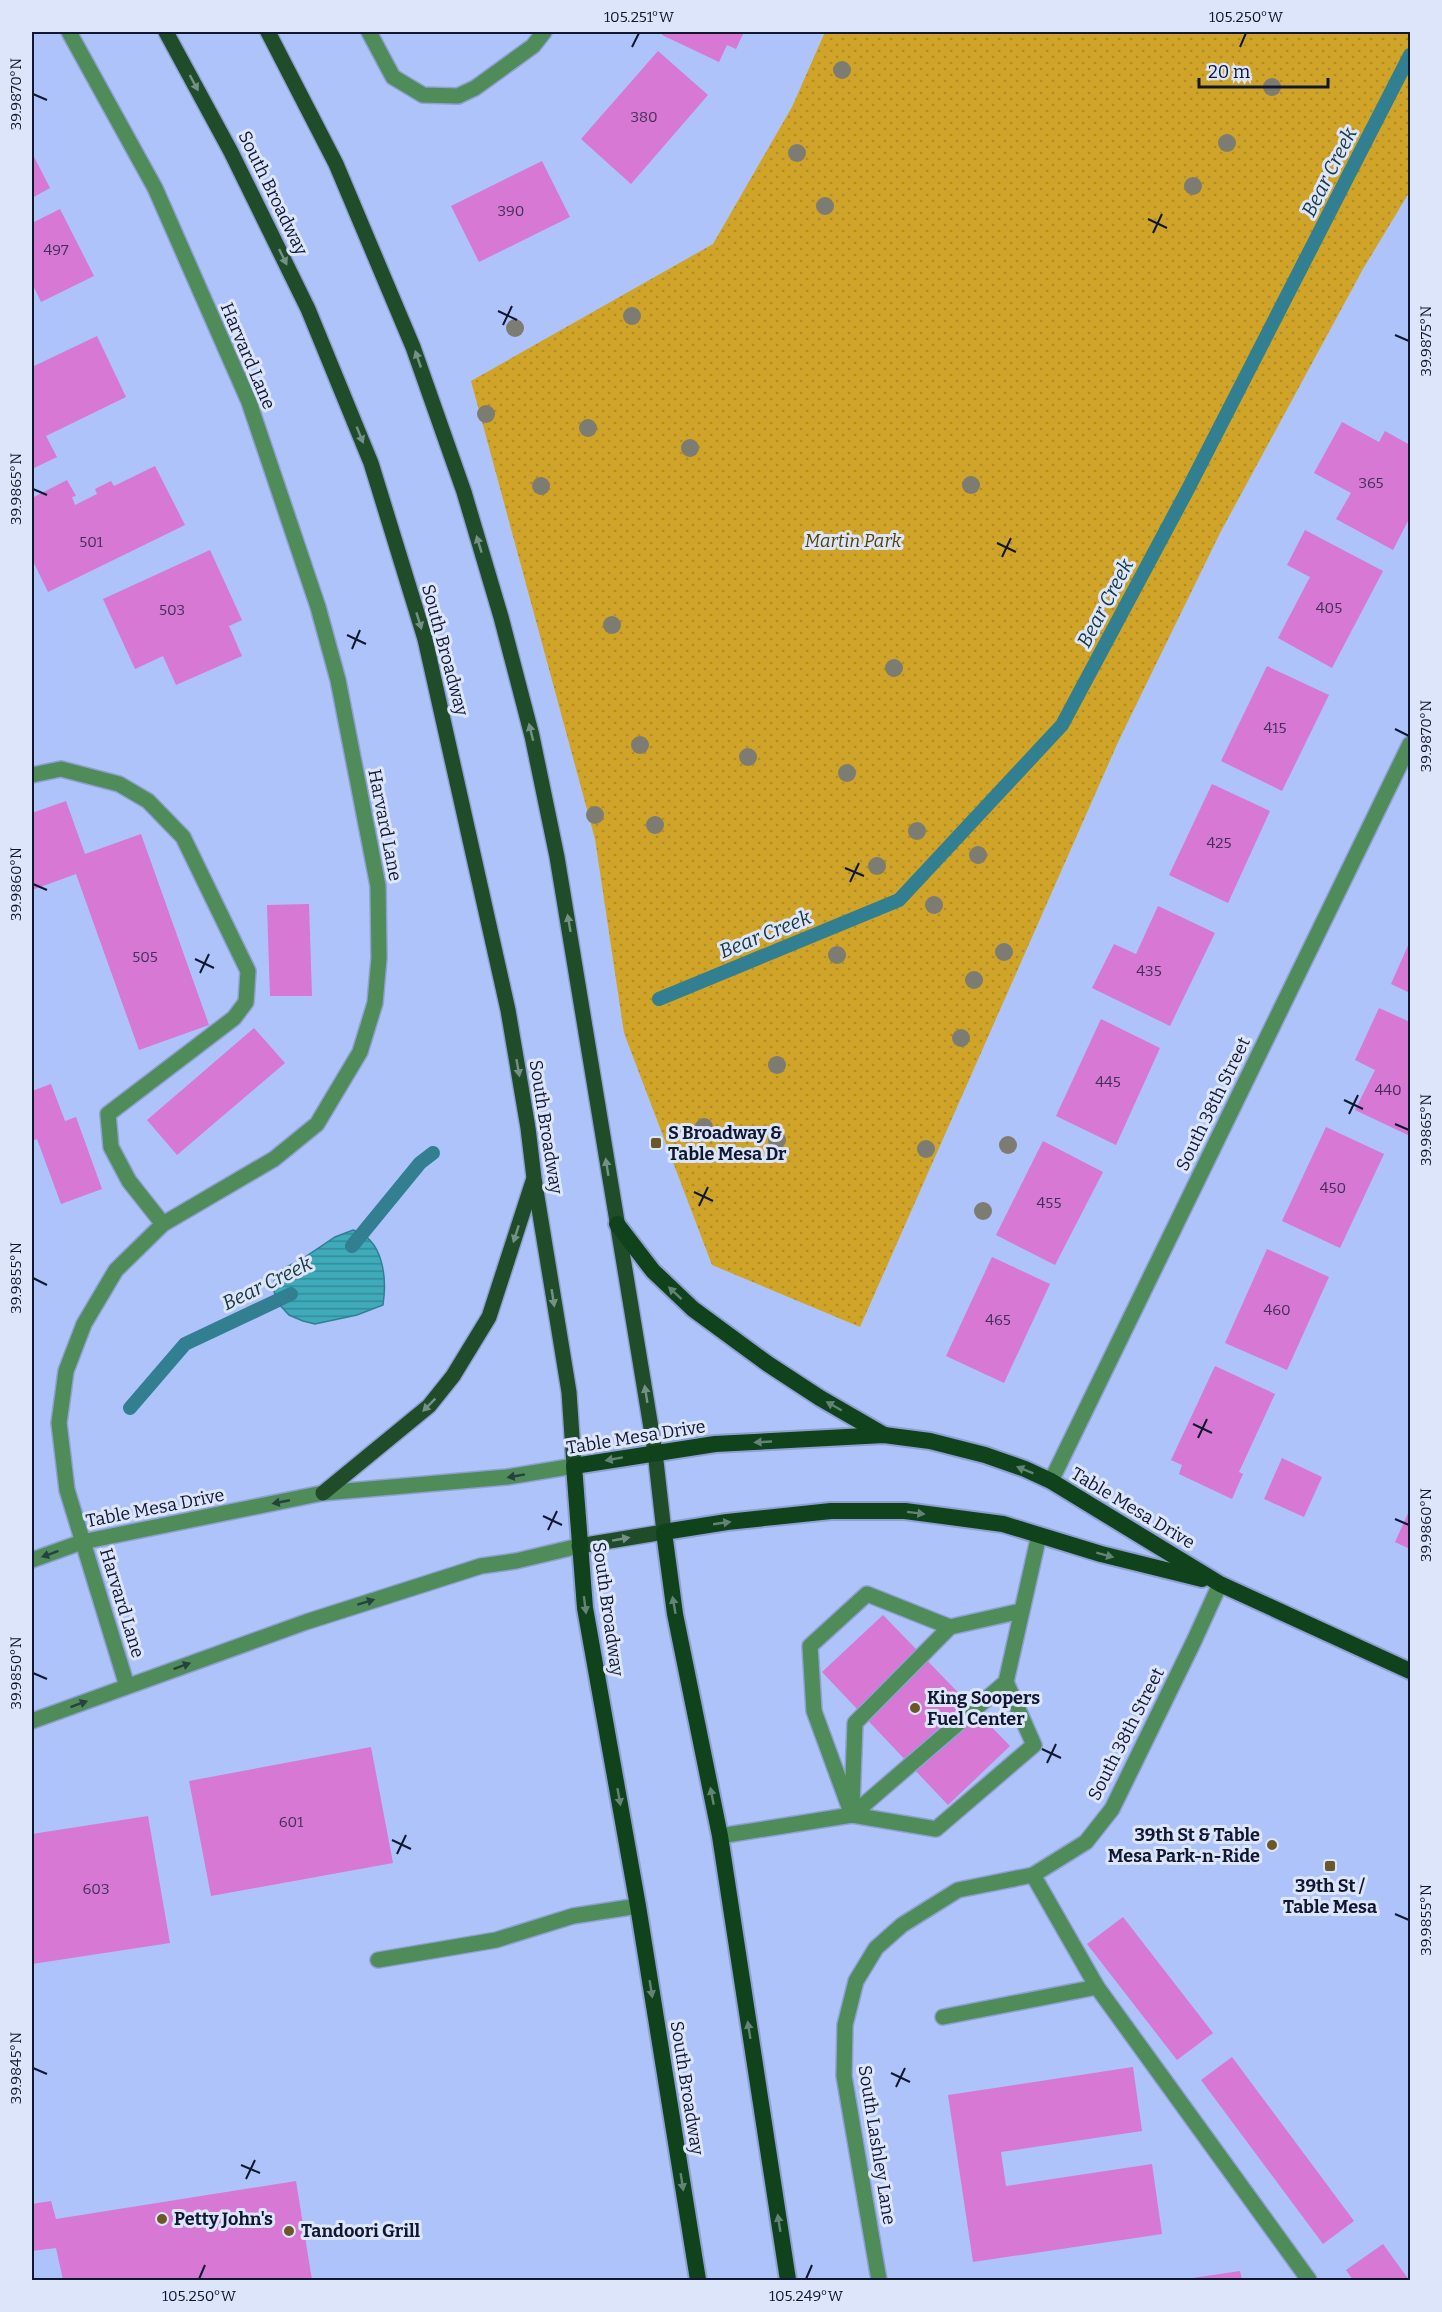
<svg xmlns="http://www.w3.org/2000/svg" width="1442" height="2312" font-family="Bitter,serif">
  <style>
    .park { fill: url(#park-dots) }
    .water { fill: url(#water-rules); stroke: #317f91; stroke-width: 1.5 }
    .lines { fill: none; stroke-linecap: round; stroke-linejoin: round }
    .stream { stroke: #317f91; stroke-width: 14 }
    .building { fill: #d678d4 }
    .service-casing { stroke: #8ea1d2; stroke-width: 18 }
    .minor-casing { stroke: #8ea1d2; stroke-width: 18 }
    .tertiary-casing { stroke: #8ea1d2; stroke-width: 18 }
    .primary-casing { stroke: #8ea1d2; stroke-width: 18 }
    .trunk-casing { stroke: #8ea1d2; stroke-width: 20 }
    .service { stroke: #4f8c59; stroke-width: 15 }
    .minor { stroke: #4f8c59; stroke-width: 15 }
    .tertiary { stroke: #4f8c59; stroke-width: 15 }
    .primary { stroke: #214c29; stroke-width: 15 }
    .trunk { stroke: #10421c; stroke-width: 16 }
    .tree { fill: #7d7c72 }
    .oneway { fill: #759187 }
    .oneway2 { fill: #628375 }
    .oneway3 { fill: #26413f }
    .ticks { fill: none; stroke: #101831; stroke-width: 2 }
    .poi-dot { fill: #6c5827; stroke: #dce5fa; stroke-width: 2 }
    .labels { text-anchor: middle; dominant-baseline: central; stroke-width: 6; stroke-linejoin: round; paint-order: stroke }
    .number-label { font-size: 15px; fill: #42305a }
    .street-label { font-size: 18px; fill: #101831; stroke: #dce5fa }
    .park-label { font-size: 18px; font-style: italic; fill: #554102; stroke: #dce5fa }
    .poi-label { font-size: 18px; font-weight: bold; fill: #101831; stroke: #dce5fa; text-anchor: start }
    .water-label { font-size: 20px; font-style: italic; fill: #17373c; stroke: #dce5fa }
    .neatline { fill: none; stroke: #101831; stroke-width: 2 }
    .ticks-label { font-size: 15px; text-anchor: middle; fill: #101831 }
  </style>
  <defs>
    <pattern id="park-dots" width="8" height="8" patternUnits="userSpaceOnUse" patternTransform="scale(1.5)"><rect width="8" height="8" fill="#cfa428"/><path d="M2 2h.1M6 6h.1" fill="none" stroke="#b18c24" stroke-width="1.8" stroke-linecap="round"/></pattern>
    <pattern id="water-rules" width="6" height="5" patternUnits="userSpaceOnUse" patternTransform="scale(1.5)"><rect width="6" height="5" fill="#3fabba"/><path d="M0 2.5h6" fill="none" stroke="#338a98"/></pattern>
  </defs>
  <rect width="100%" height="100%" fill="#aec3fa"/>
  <path class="park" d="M825 32H1410V191L1363 269 1220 533 1119 740 860 1327 712 1265 624 1033 595 839 471 381 713 244 792 107Z"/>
  <path class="water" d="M353 1230C384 1239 387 1279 383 1305L357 1315 315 1324 303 1321 289 1315 276 1301 273 1285 277 1272 302 1259 335 1237Z"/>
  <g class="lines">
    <g class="stream">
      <path d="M659 999 899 900 1062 725 1188 489 1410 55"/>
      <path d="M352 1246 420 1163 433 1153"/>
      <path d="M130 1408 185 1344 291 1294"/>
    </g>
  </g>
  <g class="building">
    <path d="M663 32H744L736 49 727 45 719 62 662 35Z"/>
    <path d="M658 51 708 95 631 184 581 139Z"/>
    <path d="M32 153 50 188 32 198Z"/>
    <path d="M542 161 570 217 479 262 451 206Z"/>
    <path d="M60 209 94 276 41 302 32 283V223Z"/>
    <path d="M97 336 126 397 46 436 57 457 32 469V367Z"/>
    <path d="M1342 422 1379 442 1385 431 1410 445V517L1393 550 1336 519 1351 493 1314 473Z"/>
    <path d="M155 466 185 525 48 592 32 559V498L67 480 76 496 72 497 75 505 97 494 95 489 111 481 114 486Z"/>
    <path d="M1305 530 1383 571 1332 668 1278 638 1310 577 1287 565Z"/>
    <path d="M210 550 242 620 229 626 242 656 176 685 163 656 135 669 103 599Z"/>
    <path d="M1267 666 1329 695 1282 791 1221 761Z"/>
    <path d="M1212 784 1270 811 1228 903 1169 875Z"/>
    <path d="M66 801 85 854 141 834 209 1025 139 1050 76 874 32 890V813Z"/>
    <path d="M309 904 312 996H270L267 905Z"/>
    <path d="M1158 906 1215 933 1170 1026 1092 988 1114 944 1136 954Z"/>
    <path d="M1410 941V993L1391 984Z"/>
    <path d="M1379 1008 1410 1022V1136L1355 1110 1375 1070 1355 1060Z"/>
    <path d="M1101 1019 1160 1048 1116 1145 1056 1116Z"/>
    <path d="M254 1028 285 1063 177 1155 147 1120Z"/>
    <path d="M51 1084 65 1121 76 1117 102 1189 61 1204 37 1139 32 1141V1091Z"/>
    <path d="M1326 1127 1384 1154 1340 1248 1282 1221Z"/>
    <path d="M1043 1141 1103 1172 1055 1265 996 1235Z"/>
    <path d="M1267 1249 1329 1277 1287 1370 1225 1343Z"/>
    <path d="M992 1257 1050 1284 1004 1383 946 1356Z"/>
    <path d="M1215 1366 1275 1394 1239 1472 1243 1474 1232 1499 1179 1474 1182 1465 1171 1460Z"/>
    <path d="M1282 1458 1322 1477 1304 1517 1264 1499Z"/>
    <path d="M1410 1509V1549L1395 1542Z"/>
    <path d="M883 1615 1010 1746 948 1805 822 1672Z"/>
    <path d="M371 1747 393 1863 211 1896 189 1781Z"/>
    <path d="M148 1816 170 1943 32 1964V1834Z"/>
    <path d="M1123 1917 1213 2033 1177 2060 1087 1944Z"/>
    <path d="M1232 2057 1354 2221 1323 2244 1201 2080Z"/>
    <path d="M1133 2067 1142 2131 1001 2152 1006 2186 1152 2164 1162 2234 973 2262 948 2095Z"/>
    <path d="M296 2181 312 2280H63L56 2248 32 2251V2204L51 2201 56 2219Z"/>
    <path d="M1383 2244 1409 2280H1353L1346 2270Z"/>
    <path d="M1240 2271 1242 2280H1186V2279Z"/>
  </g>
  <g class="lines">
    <defs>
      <g id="service">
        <path d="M32 775 61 769 119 784 148 801 183 837 248 971 246 1002 234 1018 108 1114 111 1147 129 1181 163 1224"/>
        <path d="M852 1806 855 1723 950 1627 1021 1611"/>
        <path d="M852 1815 814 1711 810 1646 867 1594 950 1627"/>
        <path d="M852 1815 936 1829 1034 1745 1006 1682"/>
        <path d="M720 1836 852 1815 1006 1682 1039 1535"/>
        <path d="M1033 1875 1097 1987 1309 2280"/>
        <path d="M378 1960 496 1940 573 1916 638 1906"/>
        <path d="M943 2017 1097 1987"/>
      </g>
      <g id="minor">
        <path d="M69 32 155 188 249 402 318 607 338 680 378 886 379 958 375 1003 360 1052 317 1124 274 1159 163 1224 116 1270 84 1324 66 1371 59 1423 67 1490 127 1686"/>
        <path d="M369 32 393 77 423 95 458 96 475 88 533 46 544 32"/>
        <path d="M1051 1481 1410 744"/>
        <path d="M879 2280 844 2076 845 2025 856 1981 876 1948 902 1925 958 1890 1033 1875 1086 1842 1112 1809 1194 1641 1220 1584"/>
      </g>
      <g id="tertiary">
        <path d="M32 1560 82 1542 323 1493 507 1477 574 1466"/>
        <path d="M32 1721 306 1622 481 1566 516 1561 579 1546"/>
      </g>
      <g id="primary">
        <path d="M166 32 231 152 308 309 371 463 425 639 508 1010 528 1128 534 1178 569 1392 574 1466"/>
        <path d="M268 32 336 164 413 347 464 492 501 617 532 736 557 857 655 1452 664 1532 579 1546"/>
        <path d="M323 1493 429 1406 453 1376 489 1317 533 1181"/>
      </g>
      <g id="trunk">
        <path d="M617 1224 653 1271 693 1309 768 1364 820 1398 884 1435"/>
        <path d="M698 2280 638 1906 585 1608 574 1466 715 1444 884 1435 930 1441 985 1455 1025 1469 1051 1481 1220 1584 1410 1671"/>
        <path d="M788 2280 720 1836 675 1614 664 1532 727 1522 831 1511H905L1003 1524 1101 1554 1202 1579"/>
      </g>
    </defs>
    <use href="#service" class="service-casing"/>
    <use href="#minor" class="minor-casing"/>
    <use href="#tertiary" class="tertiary-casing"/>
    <use href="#primary" class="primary-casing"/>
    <use href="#trunk" class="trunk-casing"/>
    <use href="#service" class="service"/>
    <use href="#minor" class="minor"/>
    <use href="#tertiary" class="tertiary"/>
    <use href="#primary" class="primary"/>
    <use href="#trunk" class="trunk"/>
  </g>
  <g class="tree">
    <circle cx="842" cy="70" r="9"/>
    <circle cx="1272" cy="87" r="9"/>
    <circle cx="1227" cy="143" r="9"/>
    <circle cx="797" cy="153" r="9"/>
    <circle cx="1193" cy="186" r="9"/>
    <circle cx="825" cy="206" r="9"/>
    <circle cx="632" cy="316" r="9"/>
    <circle cx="515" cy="328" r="9"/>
    <circle cx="486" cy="414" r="9"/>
    <circle cx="588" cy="428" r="9"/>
    <circle cx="690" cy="448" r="9"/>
    <circle cx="971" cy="485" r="9"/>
    <circle cx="541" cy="486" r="9"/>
    <circle cx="612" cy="625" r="9"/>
    <circle cx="894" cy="668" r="9"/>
    <circle cx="640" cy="745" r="9"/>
    <circle cx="748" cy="757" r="9"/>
    <circle cx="847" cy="773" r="9"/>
    <circle cx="595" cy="815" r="9"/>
    <circle cx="655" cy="825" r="9"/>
    <circle cx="917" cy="831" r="9"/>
    <circle cx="978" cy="855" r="9"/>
    <circle cx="877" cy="866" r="9"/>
    <circle cx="934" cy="905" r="9"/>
    <circle cx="1004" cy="952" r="9"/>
    <circle cx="837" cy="955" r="9"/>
    <circle cx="974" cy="980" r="9"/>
    <circle cx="961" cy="1038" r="9"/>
    <circle cx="777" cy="1065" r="9"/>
    <circle cx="704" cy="1127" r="9"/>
    <circle cx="777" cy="1140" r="9"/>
    <circle cx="1008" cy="1145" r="9"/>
    <circle cx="926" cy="1149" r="9"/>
    <circle cx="983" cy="1211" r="9"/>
  </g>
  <defs><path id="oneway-solid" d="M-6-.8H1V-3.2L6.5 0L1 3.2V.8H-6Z" transform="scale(1.5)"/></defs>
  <g class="oneway">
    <use href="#oneway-solid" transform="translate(194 83) rotate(62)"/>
    <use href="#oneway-solid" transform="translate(283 257) rotate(64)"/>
    <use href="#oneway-solid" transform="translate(418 359) rotate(-109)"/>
    <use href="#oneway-solid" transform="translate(360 435) rotate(68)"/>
    <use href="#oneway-solid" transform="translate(479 544) rotate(-107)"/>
    <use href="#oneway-solid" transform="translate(419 621) rotate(73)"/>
    <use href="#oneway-solid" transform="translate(531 732) rotate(-104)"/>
    <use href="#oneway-solid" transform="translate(569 923) rotate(-100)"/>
    <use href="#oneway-solid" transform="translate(518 1068) rotate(80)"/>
    <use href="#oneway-solid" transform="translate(607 1167) rotate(-99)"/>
    <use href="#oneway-solid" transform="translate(516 1234) rotate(108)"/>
    <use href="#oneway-solid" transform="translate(553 1298) rotate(81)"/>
    <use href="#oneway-solid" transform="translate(646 1394) rotate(-99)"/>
    <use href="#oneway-solid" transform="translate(429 1405) rotate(135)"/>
    <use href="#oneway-solid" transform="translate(621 1539) rotate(-10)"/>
  </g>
  <g class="oneway2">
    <use href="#oneway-solid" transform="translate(675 1293) rotate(-137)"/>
    <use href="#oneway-solid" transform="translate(834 1406) rotate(-150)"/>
    <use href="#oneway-solid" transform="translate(763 1442) rotate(177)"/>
    <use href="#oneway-solid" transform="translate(614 1459) rotate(170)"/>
    <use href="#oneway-solid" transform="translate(1025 1470) rotate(-158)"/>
    <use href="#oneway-solid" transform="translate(916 1513) rotate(7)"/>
    <use href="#oneway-solid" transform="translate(722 1523) rotate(-8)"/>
    <use href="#oneway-solid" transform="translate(1105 1555) rotate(15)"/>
    <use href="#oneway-solid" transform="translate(585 1605) rotate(83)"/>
    <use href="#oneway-solid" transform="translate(674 1605) rotate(-100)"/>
    <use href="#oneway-solid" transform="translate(712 1796) rotate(-101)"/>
    <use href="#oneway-solid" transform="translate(619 1797) rotate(80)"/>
    <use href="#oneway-solid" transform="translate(651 1989) rotate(81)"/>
    <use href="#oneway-solid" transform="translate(749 2030) rotate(-99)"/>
    <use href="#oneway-solid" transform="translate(682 2182) rotate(81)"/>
    <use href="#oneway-solid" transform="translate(779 2223) rotate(-99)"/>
  </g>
  <g class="oneway3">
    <use href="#oneway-solid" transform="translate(516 1476) rotate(170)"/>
    <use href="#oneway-solid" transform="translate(281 1502) rotate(169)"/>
    <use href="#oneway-solid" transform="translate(50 1554) rotate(160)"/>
    <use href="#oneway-solid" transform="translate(366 1602) rotate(-17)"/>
    <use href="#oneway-solid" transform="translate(182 1666) rotate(-20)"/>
    <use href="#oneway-solid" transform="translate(79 1704) rotate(-20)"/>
  </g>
  <path class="ticks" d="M632 47 639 33M1240 47 1246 33M33 94 47 100M1148 219 1167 228M1153 233 1162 214M498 311 517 320M503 325 512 306M1395 335 1409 341M33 489 47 495M997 543 1016 552M1002 557 1011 538M347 635 366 644M352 649 360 630M1395 729 1409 736M845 868 864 876M850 882 859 863M33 884 47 890M195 959 214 968M200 973 209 954M1344 1100 1363 1109M1349 1114 1358 1095M1395 1124 1409 1130M694 1192 713 1201M699 1206 708 1187M33 1278 47 1285M1193 1424 1212 1433M1198 1438 1207 1419M543 1516 562 1525M1395 1519 1409 1525M548 1530 557 1511M33 1673 47 1679M1042 1749 1061 1758M1047 1763 1056 1744M392 1840 411 1849M397 1854 406 1835M1395 1914 1409 1920M33 2068 47 2074M891 2073 910 2082M896 2087 905 2068M241 2165 260 2173M246 2179 255 2160M199 2279 205 2265M806 2279 812 2265"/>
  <g class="poi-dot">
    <rect x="650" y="1137" width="12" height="12" rx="3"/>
    <circle cx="915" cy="1708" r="6"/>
    <circle cx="1272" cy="1845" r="6"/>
    <rect x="1324" y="1860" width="12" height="12" rx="3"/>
    <circle cx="162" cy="2219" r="6"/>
    <circle cx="289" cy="2231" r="6"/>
  </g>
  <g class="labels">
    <g class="number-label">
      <text x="644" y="117">380</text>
      <text x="511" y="211">390</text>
      <text x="56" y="250">497</text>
      <text x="1371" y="483">365</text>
      <text x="91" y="542">501</text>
      <text x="1329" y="608">405</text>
      <text x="172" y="610">503</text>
      <text x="1275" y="728">415</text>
      <text x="1219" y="843">425</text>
      <text x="145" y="957">505</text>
      <text x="1149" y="971">435</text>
      <text x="1108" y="1082">445</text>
      <text x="1388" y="1090">440</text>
      <text x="1333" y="1188">450</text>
      <text x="1049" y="1203">455</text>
      <text x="1277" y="1310">460</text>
      <text x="998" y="1320">465</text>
      <text x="291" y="1822">601</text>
      <text x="96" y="1889">603</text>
    </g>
    <g class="street-label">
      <text transform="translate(273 193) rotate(64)">South Broadway</text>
      <text transform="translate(248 356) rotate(67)">Harvard Lane</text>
      <text transform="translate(445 650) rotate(75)">South Broadway</text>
      <text transform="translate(385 825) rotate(79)">Harvard Lane</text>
      <text transform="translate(1213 1104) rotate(-64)">South 38th Street</text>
      <text transform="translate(546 1127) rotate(81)">South Broadway</text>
      <text transform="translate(636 1437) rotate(-9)">Table Mesa Drive</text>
      <text transform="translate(155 1508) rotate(-11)">Table Mesa Drive</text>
      <text transform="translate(1133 1508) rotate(31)">Table Mesa Drive</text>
      <text transform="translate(122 1603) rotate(73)">Harvard Lane</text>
      <text transform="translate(608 1609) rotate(82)">South Broadway</text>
      <text transform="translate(1126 1734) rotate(-63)">South 38th Street</text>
      <text transform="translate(687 2088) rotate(81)">South Broadway</text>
      <text transform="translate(877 2145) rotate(81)">South Lashley Lane</text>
    </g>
    <g class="park-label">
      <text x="853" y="541">Martin Park</text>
    </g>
    <g class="poi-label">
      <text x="668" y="1133">S Broadway &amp;<tspan x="668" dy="21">Table Mesa Dr</tspan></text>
      <text x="927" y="1698">King Soopers<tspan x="927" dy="21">Fuel Center</tspan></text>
      <text x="1260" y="1835" text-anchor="end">39th St &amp; Table<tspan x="1260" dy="21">Mesa Park-n-Ride</tspan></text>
      <text x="1330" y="1886" text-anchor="middle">39th St /<tspan x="1330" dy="21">Table Mesa</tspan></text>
      <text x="174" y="2219">Petty John's</text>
      <text x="301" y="2231">Tandoori Grill</text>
    </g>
    <g class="water-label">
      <text transform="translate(1329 172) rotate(-63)">Bear Creek</text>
      <text transform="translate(1105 603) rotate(-62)">Bear Creek</text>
      <text transform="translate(765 934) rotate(-22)">Bear Creek</text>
      <text transform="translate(267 1283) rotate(-26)">Bear Creek</text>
    </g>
  </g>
  <rect width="1442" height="2312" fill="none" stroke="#dce5fa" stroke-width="66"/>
  <path d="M1199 78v9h129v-9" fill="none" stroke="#101831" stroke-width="3"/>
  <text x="1208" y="78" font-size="18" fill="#101831" stroke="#dce5fa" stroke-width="4.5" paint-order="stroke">20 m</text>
  <rect x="33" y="33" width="1376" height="2246" class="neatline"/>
  <g class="ticks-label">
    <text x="639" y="22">105.251°W</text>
    <text x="1246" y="22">105.250°W</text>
    <text transform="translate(16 94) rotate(-90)" y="5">39.9870°N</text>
    <text transform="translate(1426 341) rotate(-90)" y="5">39.9875°N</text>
    <text transform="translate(16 489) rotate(-90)" y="5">39.9865°N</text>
    <text transform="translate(1426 736) rotate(-90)" y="5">39.9870°N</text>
    <text transform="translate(16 884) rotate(-90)" y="5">39.9860°N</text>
    <text transform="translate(1426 1130) rotate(-90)" y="5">39.9865°N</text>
    <text transform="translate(16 1278) rotate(-90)" y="5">39.9855°N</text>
    <text transform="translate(1426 1525) rotate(-90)" y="5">39.9860°N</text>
    <text transform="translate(16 1673) rotate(-90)" y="5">39.9850°N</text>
    <text transform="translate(1426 1920) rotate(-90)" y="5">39.9855°N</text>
    <text transform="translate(16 2068) rotate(-90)" y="5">39.9845°N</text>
    <text x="199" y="2301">105.250°W</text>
    <text x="806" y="2301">105.249°W</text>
  </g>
</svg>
